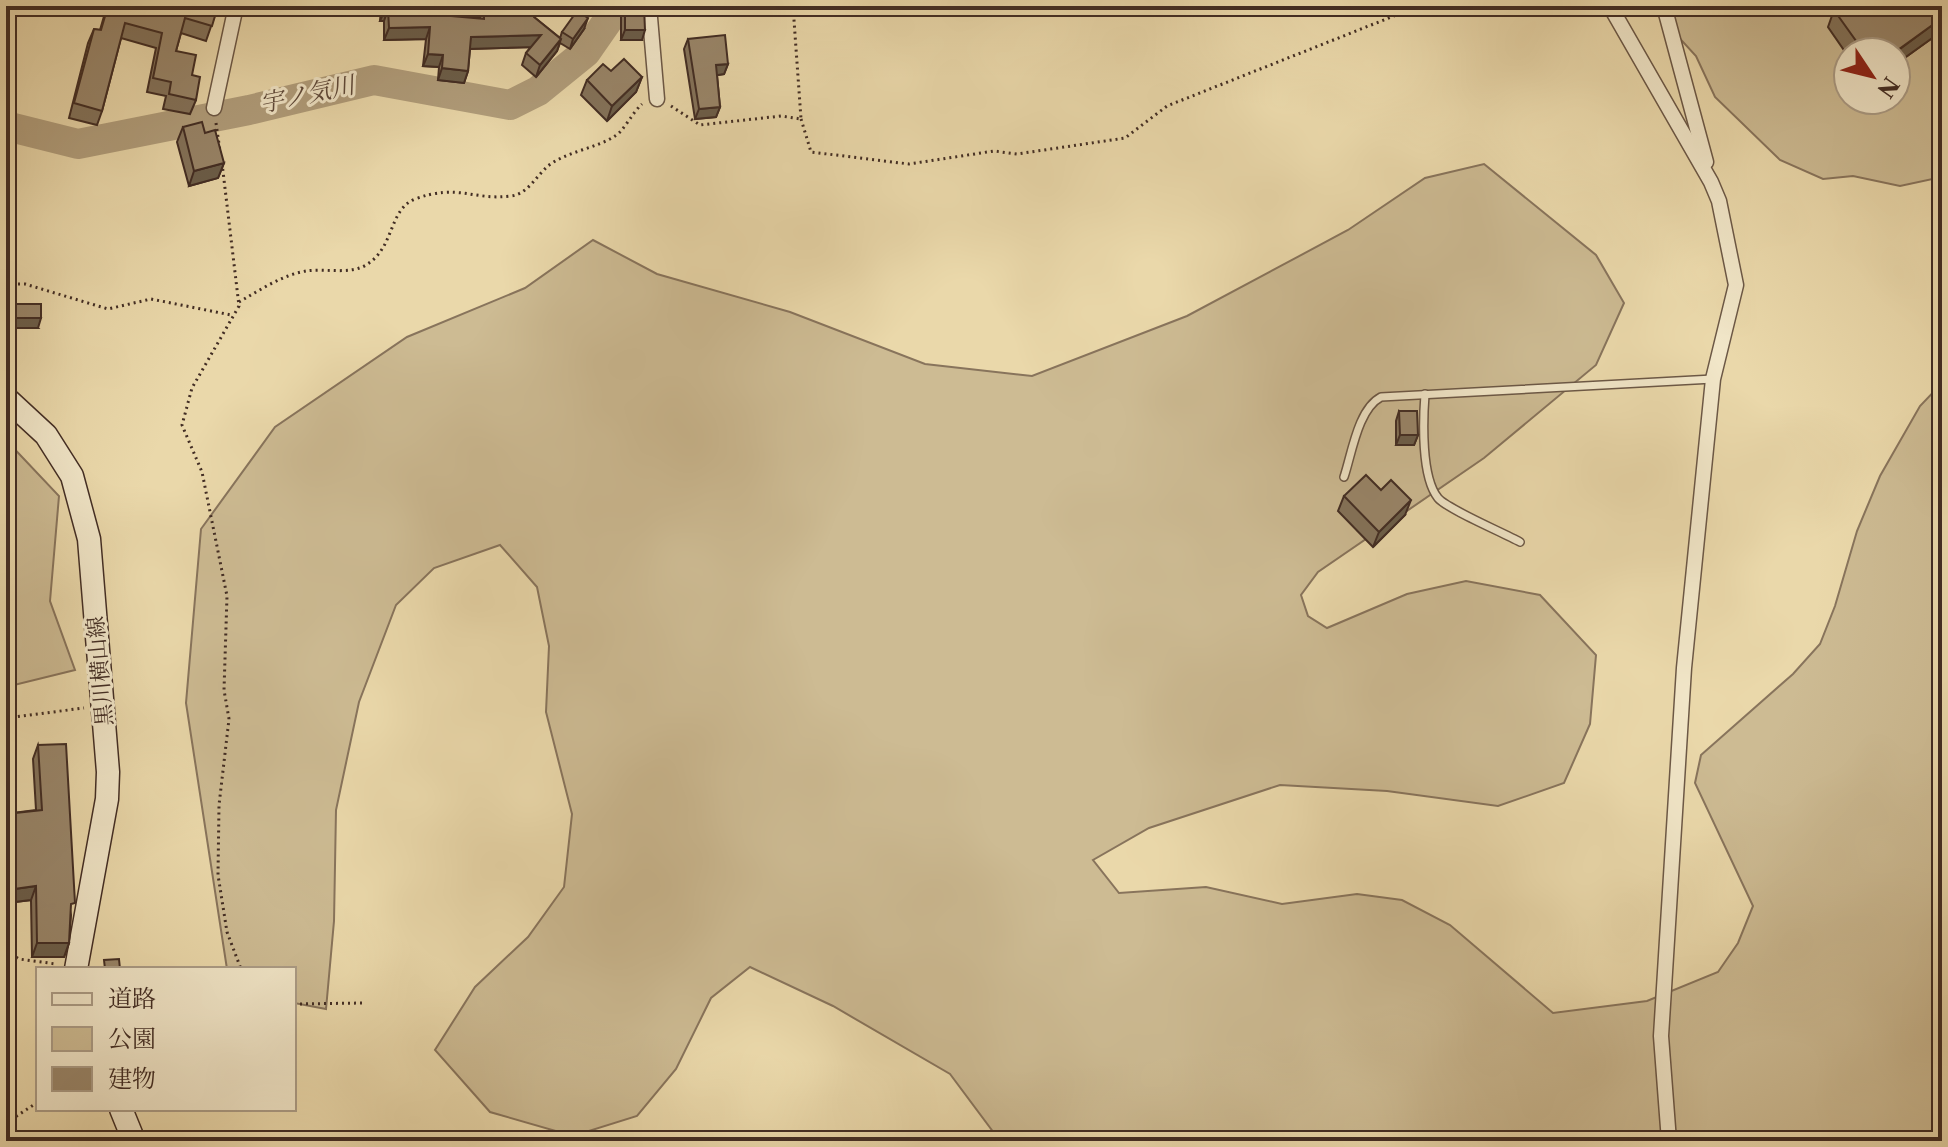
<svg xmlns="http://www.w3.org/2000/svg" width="1948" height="1147" font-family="'Libre Caslon Text','Noto Serif JP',serif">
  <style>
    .green { fill: #cdbb93; stroke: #88745c; stroke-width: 2; fill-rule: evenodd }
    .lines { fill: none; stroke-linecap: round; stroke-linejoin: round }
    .river { stroke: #b19e7c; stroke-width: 30 }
    .lane-casing { stroke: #6c5846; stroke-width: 10 }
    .street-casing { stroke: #6c5846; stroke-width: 17 }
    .secondary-casing { stroke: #422d24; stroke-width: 25 }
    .path { stroke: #422d24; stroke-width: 3; stroke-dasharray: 2 4; stroke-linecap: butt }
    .lane { stroke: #f1e6c8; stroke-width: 7 }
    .street { stroke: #f1e6c8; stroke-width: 14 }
    .secondary { stroke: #f1e6c8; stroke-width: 22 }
    .wall { fill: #84735b; stroke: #422d24; stroke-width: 2 }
    .shaded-wall { fill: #6b5e4a; stroke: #422d24; stroke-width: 2 }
    .building { fill: #99866a; stroke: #422d24; stroke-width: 2 }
    .labels { text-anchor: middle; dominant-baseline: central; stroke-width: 6; stroke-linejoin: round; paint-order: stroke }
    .street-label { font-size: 22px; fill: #422d24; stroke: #f1e6c8 }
    .water-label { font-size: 24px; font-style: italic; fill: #5e493a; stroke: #f1e6c8 }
  </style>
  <rect width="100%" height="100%" fill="#ead8aa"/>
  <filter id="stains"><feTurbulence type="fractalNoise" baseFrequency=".0025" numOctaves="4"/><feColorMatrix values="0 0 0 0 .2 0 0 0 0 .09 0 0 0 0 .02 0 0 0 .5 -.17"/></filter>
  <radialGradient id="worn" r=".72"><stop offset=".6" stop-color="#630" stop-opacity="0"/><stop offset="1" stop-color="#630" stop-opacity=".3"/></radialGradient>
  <g class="green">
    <path d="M1650 6H1942V177L1900 186 1853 176 1823 179 1780 160 1715 97 1696 56ZM1848 52H1896V100H1848Z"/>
    <path d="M1484 164 1596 255 1624 303 1596 365 1484 458 1318 572 1301 595 1308 616 1327 628 1407 594 1466 581 1540 595 1596 655 1590 724 1564 783 1498 806 1387 791 1280 785 1149 828 1093 860 1119 893 1206 887 1282 904 1357 894 1402 900 1450 925 1553 1013 1647 1001 1718 972 1738 943 1753 906 1695 783 1701 755 1793 674 1820 644 1835 606 1857 531 1880 476 1920 406 1942 383V1141H1000L950 1074 833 1006 750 967 711 998 676 1069 637 1116 573 1136 490 1112 435 1050 475 987 528 937 564 887 572 814 546 712 549 646 537 587 500 545 434 568 396 605 359 702 336 810 334 921 326 1009 294 1003V969H227L186 703 201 529 275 427 407 337 525 288 593 240 657 274 790 312 925 364 1032 376 1187 316 1348 230 1425 178Z"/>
    <path d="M6 440 59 496 50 601 75 670 6 687Z"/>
  </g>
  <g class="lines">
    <path class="river" d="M6 126 78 144 249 110 374 80 510 105 538 91 586 52 618 6"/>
    <defs>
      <g id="lane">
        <path d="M1425 394C1423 420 1421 477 1438 498 1447 509 1504 533 1520 542"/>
        <path d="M1344 477C1352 453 1358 409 1381 397L1713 379"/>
      </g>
      <g id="street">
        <path d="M649 6 657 99"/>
        <path d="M1610 6 1711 182 1719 201 1736 285 1713 379 1684 668 1661 1036 1669 1141"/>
        <path d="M1664 6 1706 162"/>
        <path d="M214 108 236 6"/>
      </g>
      <g id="secondary">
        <path d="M6 398 46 435 72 476 89 539 108 772 107 799 76 969"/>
        <path d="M121 1109 134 1141"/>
      </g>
    </defs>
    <use href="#lane" class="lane-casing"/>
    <use href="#street" class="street-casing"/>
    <use href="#secondary" class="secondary-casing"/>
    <g class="path">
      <path d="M671 106 700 125 781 116 801 119 793 6"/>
      <path d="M801 119 811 152 909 164 994 151 1017 154 1125 138 1167 106 1419 6"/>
      <path d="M216 123 220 151"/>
      <path d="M222 163 239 306 192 388 182 425 202 472 227 596 224 690 229 719 219 805 218 875 227 932 241 969"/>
      <path d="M6 284H25L108 309 151 299 231 315"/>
      <path d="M239 302C260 290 282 275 306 271 325 268 350 275 366 265 395 248 388 210 415 199 458 183 474 201 511 196 528 194 536 176 548 166 567 151 595 149 615 136 624 131 632 113 642 104"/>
      <path d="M6 718 84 708"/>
      <path d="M6 951 19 959 56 964"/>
      <path d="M294 1004 364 1003"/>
      <path d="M6 1123 38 1102"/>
    </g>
    <use href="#lane" class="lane"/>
    <use href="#street" class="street"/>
    <use href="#secondary" class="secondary"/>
  </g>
  <g class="wall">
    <path d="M107 6H218L206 41 181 33 176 51 192 75 196 100 190 114 163 109 166 96 147 92 156 48 121 38 102 111 97 125 69 118 88 43 94 29 100 30Z"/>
    <path d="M364 6H419L418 13 480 18V6H534V17L560 38 562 32 584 29 570 49 560 43 557 51 536 77 522 65 526 53 531 47 470 49 468 71 464 83 438 80 439 67 423 66 426 39 384 40V21H380L381 9 365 12Z"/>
    <path d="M625 6 642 40H621V14Z"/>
    <path d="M1942 6V31L1896 64V52H1848V56L1828 27 1834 10Z"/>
    <path d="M688 39 728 64 724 74 717 75 720 107 716 117 695 119 684 49Z"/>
    <path d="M642 77 636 92 607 121 581 95 587 80Z"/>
    <path d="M183 127 205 133 224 163 218 178 189 186 177 142Z"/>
    <path d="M13 304 38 328H9V314Z"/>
    <path d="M1399 411 1418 435 1414 445H1396V421Z"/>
    <path d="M1344 496 1405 515 1373 547 1338 511Z"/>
    <path d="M38 745 71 915 69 943 64 957H32L31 900 6 903V814L36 810 33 759Z"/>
  </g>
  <g class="shaded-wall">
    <path d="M367 6H382L381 9 365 12Z"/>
    <path d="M385 9H388L384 21H380Z"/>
    <path d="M588 18 584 29 570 49 573 39Z"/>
    <path d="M1942 18V31L1896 64V52Z"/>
    <path d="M430 27 426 39 384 40 389 28Z"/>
    <path d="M625 30H645L642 40H621Z"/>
    <path d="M541 35 537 47 467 49 471 37Z"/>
    <path d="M561 39 557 51 536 77 540 65Z"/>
    <path d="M428 54 443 55 439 67 423 66Z"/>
    <path d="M728 64 724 74 712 76 716 65Z"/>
    <path d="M442 68 468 71 464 83 438 80Z"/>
    <path d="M642 77 636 92 607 121 612 106Z"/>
    <path d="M720 107 716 117 695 119 699 109Z"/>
    <path d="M224 163 218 178 189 186 194 171Z"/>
    <path d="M13 318H41L38 328H9Z"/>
    <path d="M1400 435H1418L1414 445H1396Z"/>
    <path d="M1411 500 1405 515 1373 547 1379 532Z"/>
    <path d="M36 886 31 900 6 903 7 890Z"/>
    <path d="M37 943H69L64 957H32Z"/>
  </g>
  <g class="building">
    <path d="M108 6H218L212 26 185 18 176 51 196 55 192 75 200 77 196 100 169 94 171 82 153 78 162 33 125 23 102 111 74 103 94 29 101 30Z"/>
    <path d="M385 6H419L418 13 484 19V6H534V17L561 39 540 65 526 53 541 35 471 37 468 71 442 68 443 55 428 54 430 27 389 28 388 9H385Z"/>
    <path d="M625 6H644L645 30H625Z"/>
    <path d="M1840 6H1942V18L1895 52H1864L1834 10Z"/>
    <path d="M577 11 588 18 573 39 562 32Z"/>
    <path d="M725 35 728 64 716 65 720 107 699 109 688 39Z"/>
    <path d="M624 59 642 77 612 106 587 80 603 64 611 71Z"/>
    <path d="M202 122 205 133 215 130 224 163 194 171 183 127Z"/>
    <rect x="13" y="304" width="28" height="14"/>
    <path d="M1399 411H1417L1418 435H1400Z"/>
    <path d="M1366 475 1381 490 1391 480 1411 500 1379 532 1344 496Z"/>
    <path d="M66 744 75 903 71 904 69 943H37L36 886 7 890 6 878V814L42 810 38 745Z"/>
    <path d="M119 959 120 969H105L104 960Z"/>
  </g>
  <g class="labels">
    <g class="street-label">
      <text transform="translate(100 671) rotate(-95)">黒川横山線</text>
    </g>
    <g class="water-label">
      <text transform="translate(307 94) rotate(-12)">宇ノ気川</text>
    </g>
  </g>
  <rect width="1948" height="1147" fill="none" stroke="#ead8aa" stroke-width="32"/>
  <rect x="8" y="8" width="1932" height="1131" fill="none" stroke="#422d24" stroke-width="4"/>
  <rect x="16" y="16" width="1916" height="1115" fill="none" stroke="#422d24" stroke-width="2"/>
  <rect x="36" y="967" width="260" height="144" fill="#f1e6c8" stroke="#ab9c86" stroke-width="2"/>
  <rect x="52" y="993" width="40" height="12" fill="#f1e6c8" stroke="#ab9c86" stroke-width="2"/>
  <text x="108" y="1007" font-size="24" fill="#422d24">道路</text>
  <rect x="52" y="1027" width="40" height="24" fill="#cdbb93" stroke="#ab9c86" stroke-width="2"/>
  <text x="108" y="1047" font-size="24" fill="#422d24">公園</text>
  <rect x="52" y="1067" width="40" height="24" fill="#99866a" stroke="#ab9c86" stroke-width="2"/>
  <text x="108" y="1087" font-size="24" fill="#422d24">建物</text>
  <g transform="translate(1872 76) rotate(125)"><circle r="38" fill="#f1e6c8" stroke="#ab9c86" stroke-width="2"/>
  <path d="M0-6L14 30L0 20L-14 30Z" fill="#8f2418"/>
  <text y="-12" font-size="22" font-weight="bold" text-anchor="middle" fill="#422d24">N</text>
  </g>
  <rect width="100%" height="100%" filter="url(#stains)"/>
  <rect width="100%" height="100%" fill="url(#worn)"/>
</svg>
